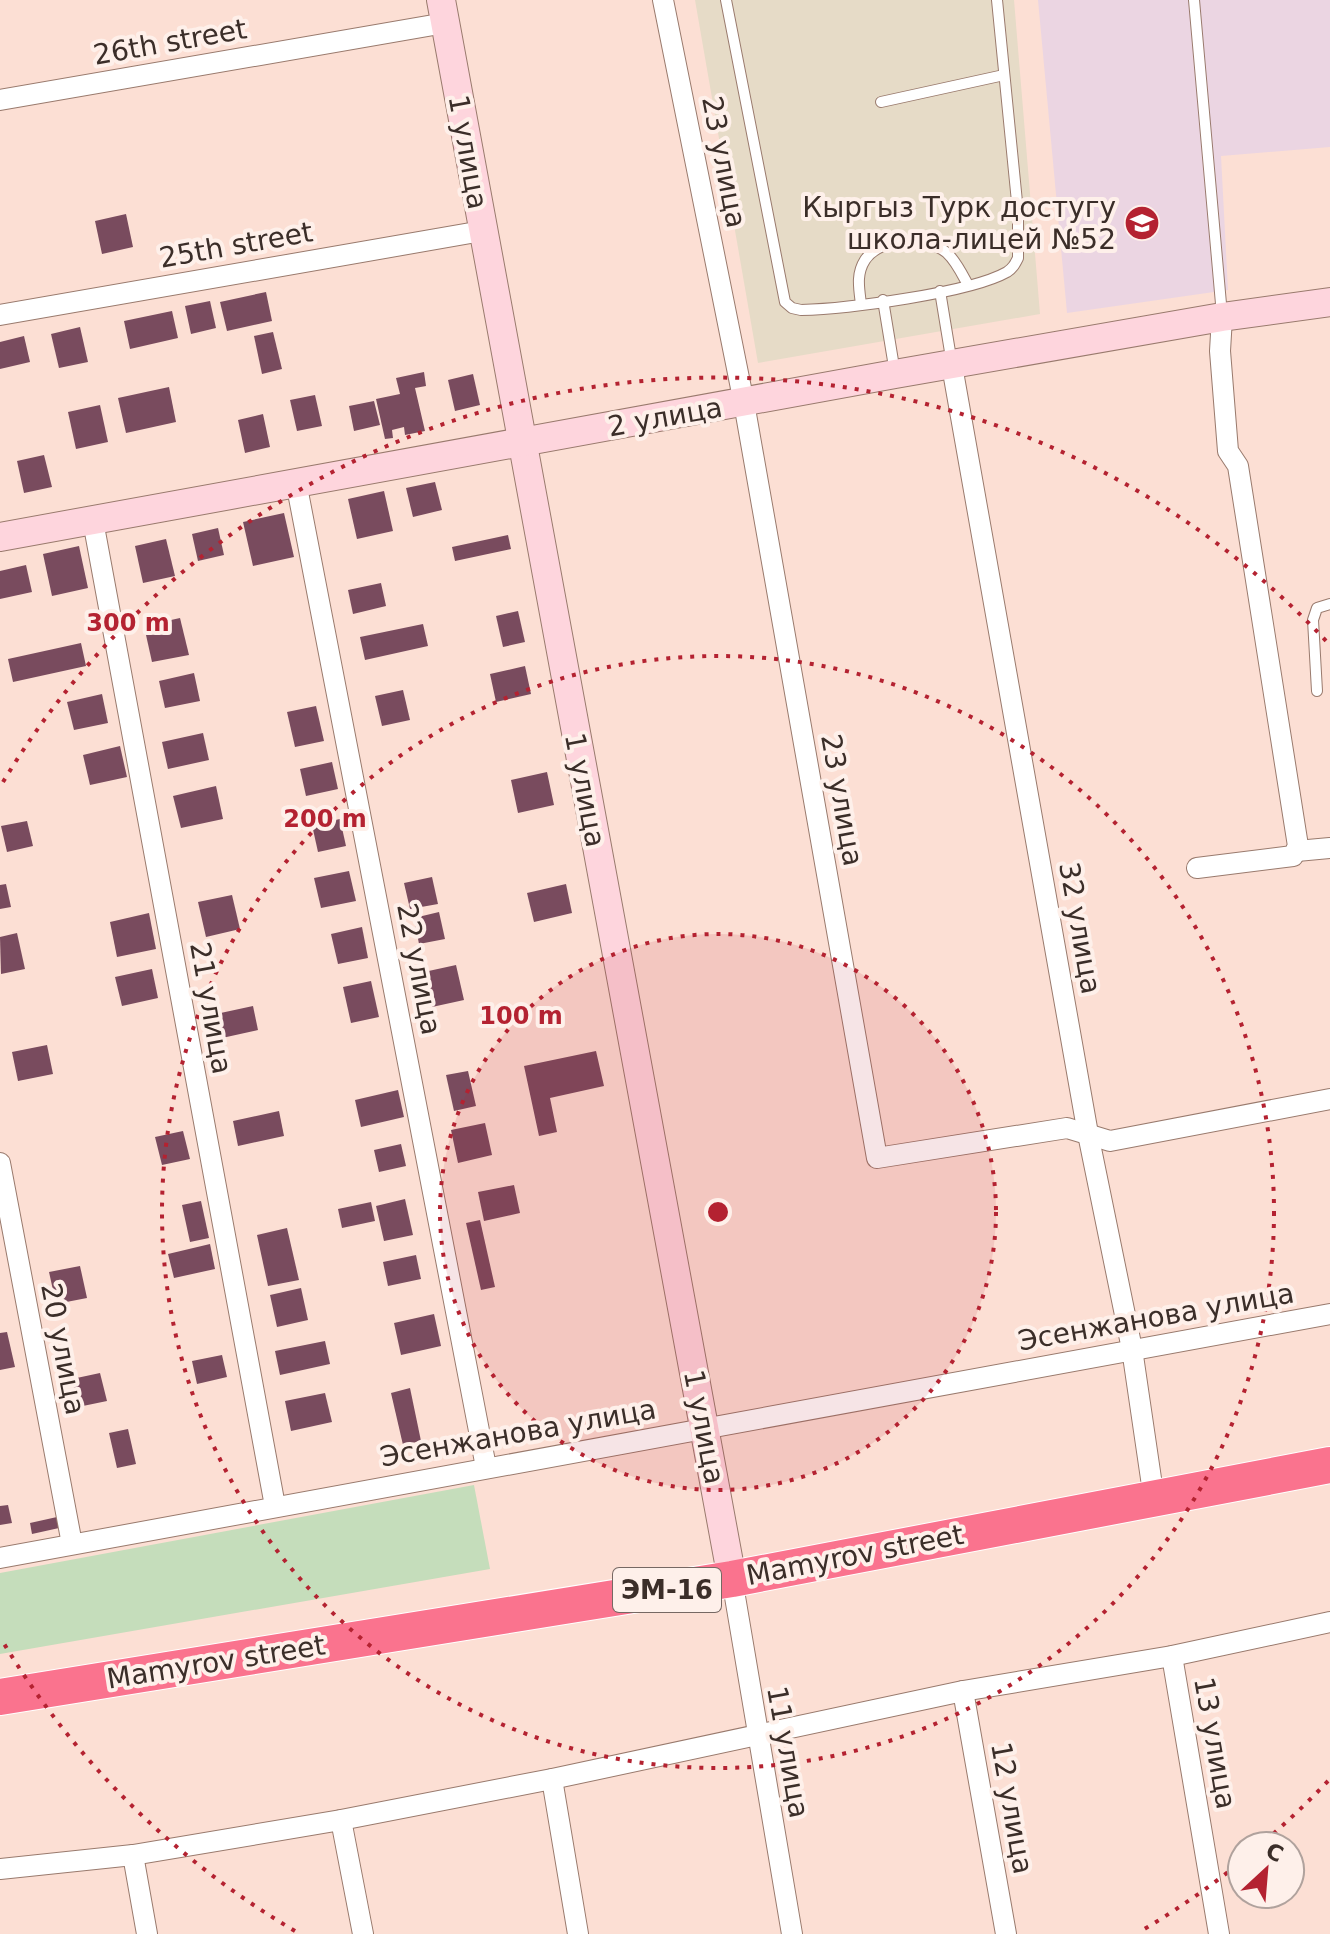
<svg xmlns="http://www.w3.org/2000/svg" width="1330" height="1934" font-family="'DejaVu Sans',sans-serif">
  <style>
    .education { fill: #ebd5e2 }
    .medical { fill: #e6dbc7 }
    .green { fill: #c5ddbb }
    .building { fill: #794b5e }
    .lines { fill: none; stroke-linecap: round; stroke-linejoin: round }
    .lane-casing { stroke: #997a6d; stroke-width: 12 }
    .street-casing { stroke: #997a6d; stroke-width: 22 }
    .secondary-casing { stroke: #997a6d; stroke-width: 30 }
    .highway-casing { stroke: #fff; stroke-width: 38 }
    .lane { stroke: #fff; stroke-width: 10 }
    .street { stroke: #fff; stroke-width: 20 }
    .secondary { stroke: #fed5dd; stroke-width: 28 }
    .highway { stroke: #fa738e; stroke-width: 36 }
    .ring { fill: none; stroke: #b42231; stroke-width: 4; stroke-dasharray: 4 8 }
    .labels { text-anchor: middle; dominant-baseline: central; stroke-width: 8; stroke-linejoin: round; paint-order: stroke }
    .shield { fill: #fef0ea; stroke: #766863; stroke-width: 2 }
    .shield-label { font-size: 26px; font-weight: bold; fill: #3b2e29 }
    .street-label { font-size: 28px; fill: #3b2e29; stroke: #fef0ea }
    .poi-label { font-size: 28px; fill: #3b2e29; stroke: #fef0ea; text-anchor: end }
    .centre { fill: #b42231; stroke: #fef0ea; stroke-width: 4 }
    .ring-label { font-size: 24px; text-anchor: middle; font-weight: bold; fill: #b42231; stroke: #fef0ea; stroke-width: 8; stroke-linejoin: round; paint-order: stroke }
  </style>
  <rect width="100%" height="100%" fill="#fcdfd4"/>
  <path class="education" d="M1038 0H1330V147L1221 156 1228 290 1067 313Z"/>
  <path class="medical" d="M695 0H1014L1040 314 758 363Z"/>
  <path class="green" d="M474 1485 490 1569 0 1654V1573Z"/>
  <g class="building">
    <path d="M126 214 133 247 102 254 95 221Z"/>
    <path d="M266 292 272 321 227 331 220 302Z"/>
    <path d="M210 301 216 328 191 334 185 306Z"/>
    <path d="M172 311 178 338 130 349 124 321Z"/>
    <path d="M80 327 88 362 59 368 51 334Z"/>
    <path d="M273 332 282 369 262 374 254 336Z"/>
    <path d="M24 336 30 362 0 369V342Z"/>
    <path d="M424 372 426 386 415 388 425 431 405 435 404 427 392 430 393 438 385 439 376 399 400 394 396 378Z"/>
    <path d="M473 374 480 405 455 411 448 380Z"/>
    <path d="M169 387 176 422 126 433 118 398Z"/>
    <path d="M315 395 322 426 297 431 290 400Z"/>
    <path d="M374 401 380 425 354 431 349 406Z"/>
    <path d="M100 405 108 442 76 449 68 412Z"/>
    <path d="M263 414 270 447 245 453 238 420Z"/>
    <path d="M44 455 52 487 24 493 17 461Z"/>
    <path d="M435 482 442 510 413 517 406 488Z"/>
    <path d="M384 491 393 531 357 539 348 499Z"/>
    <path d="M284 513 294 557 253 566 243 522Z"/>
    <path d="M218 528 224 555 198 561 192 534Z"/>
    <path d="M508 535 511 549 455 561 452 547Z"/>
    <path d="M166 539 175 576 143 583 135 546Z"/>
    <path d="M79 546 88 588 52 596 43 554Z"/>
    <path d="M26 565 32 592 0 599V571Z"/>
    <path d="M381 583 386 606 353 614 348 590Z"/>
    <path d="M518 611 525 642 503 647 496 616Z"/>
    <path d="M180 618 189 655 152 662 144 626Z"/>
    <path d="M423 624 428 646 365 660 360 637Z"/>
    <path d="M81 643 86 666 13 682 8 659Z"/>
    <path d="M525 666 531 694 496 702 490 674Z"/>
    <path d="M194 673 200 701 165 708 159 681Z"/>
    <path d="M403 690 410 720 382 726 375 696Z"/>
    <path d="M102 694 108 723 74 730 67 702Z"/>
    <path d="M316 706 324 741 295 747 287 712Z"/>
    <path d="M203 733 209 760 168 769 162 742Z"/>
    <path d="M120 746 127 777 90 785 83 755Z"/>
    <path d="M332 762 338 789 306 796 300 769Z"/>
    <path d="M547 772 554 805 518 813 511 780Z"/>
    <path d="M216 786 223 819 181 828 173 796Z"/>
    <path d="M340 819 346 846 318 852 312 825Z"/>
    <path d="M27 821 33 846 7 852 1 826Z"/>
    <path d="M349 871 356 901 321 908 314 878Z"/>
    <path d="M432 877 438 904 410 909 404 883Z"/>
    <path d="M6 884 11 907 0 909V885Z"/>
    <path d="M566 884 572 913 534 922 527 893Z"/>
    <path d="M232 895 240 929 206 937 198 902Z"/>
    <path d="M439 912 445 939 419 944 414 918Z"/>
    <path d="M149 913 156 949 117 957 110 922Z"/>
    <path d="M362 927 368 958 338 964 331 934Z"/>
    <path d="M17 933 25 969 1 974 0 937Z"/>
    <path d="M456 965 464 1000 432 1007 424 972Z"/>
    <path d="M152 969 158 998 122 1006 115 977Z"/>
    <path d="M371 981 379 1017 351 1023 343 987Z"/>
    <path d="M253 1006 258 1030 222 1038 216 1014Z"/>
    <path d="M47 1045 53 1074 18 1081 12 1052Z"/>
    <path d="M596 1051 604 1086 550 1098 557 1132 539 1136 524 1066Z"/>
    <path d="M468 1071 476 1106 454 1111 446 1075Z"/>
    <path d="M398 1090 404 1117 361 1127 355 1100Z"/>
    <path d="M279 1111 284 1136 238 1146 233 1121Z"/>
    <path d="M485 1123 492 1155 458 1163 451 1130Z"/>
    <path d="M183 1131 190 1159 162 1165 155 1137Z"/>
    <path d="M401 1144 406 1166 379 1172 374 1150Z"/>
    <path d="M514 1185 520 1213 484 1221 478 1192Z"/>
    <path d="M405 1199 413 1235 384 1241 376 1206Z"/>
    <path d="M201 1201 209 1238 190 1242 182 1205Z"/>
    <path d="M371 1202 375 1221 342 1228 338 1209Z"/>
    <path d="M480 1220 495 1287 481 1290 466 1223Z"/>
    <path d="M287 1228 299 1280 268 1286 257 1235Z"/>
    <path d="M210 1244 215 1269 174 1278 168 1254Z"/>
    <path d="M416 1255 421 1279 388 1286 383 1262Z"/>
    <path d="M80 1266 87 1298 56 1304 49 1272Z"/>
    <path d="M301 1288 308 1320 277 1327 270 1295Z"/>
    <path d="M434 1314 441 1346 401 1355 394 1323Z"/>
    <path d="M7 1332 15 1367 0 1370V1333Z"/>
    <path d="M325 1341 330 1364 280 1375 275 1351Z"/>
    <path d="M222 1355 227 1377 197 1384 192 1361Z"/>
    <path d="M100 1373 107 1401 78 1407 72 1379Z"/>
    <path d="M410 1388 421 1441 403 1445 391 1393Z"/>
    <path d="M325 1393 332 1422 291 1431 285 1401Z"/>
    <path d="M128 1429 136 1464 117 1468 109 1433Z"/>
    <path d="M8 1505 12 1523 0 1525V1506Z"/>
    <path d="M57 1517 59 1528 32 1534 30 1523Z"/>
  </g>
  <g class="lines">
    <defs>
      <g id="lane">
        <path d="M726 0 785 302 792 308 801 310C846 309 970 293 1007 272 1013 268 1015 264 1018 258V212L997 0"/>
        <path d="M1194 0 1222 315"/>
        <path d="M881 102 1004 75"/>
        <path d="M940 291 952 364"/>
        <path d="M883 300 895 373"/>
        <path d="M861 304C859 288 856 274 865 260 880 237 927 236 947 253 956 261 962 274 968 285"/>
        <path d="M1317 691 1313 620 1317 608 1330 604"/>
      </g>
      <g id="street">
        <path d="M663 0 744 403 877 1158 1067 1128 1110 1141 1330 1099"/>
        <path d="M0 100 445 23"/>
        <path d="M0 315 482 231"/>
        <path d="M952 366 1088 1134 1132 1349 1154 1499"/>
        <path d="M296 482 486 1467"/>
        <path d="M93 521 275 1506"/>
        <path d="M1297 851 1330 848"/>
        <path d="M1197 868 1293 856 1298 846 1238 466 1228 451 1220 351 1222 317"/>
        <path d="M0 1163 72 1544"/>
        <path d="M0 1558 1330 1314"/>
        <path d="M732 1579 792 1934"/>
        <path d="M1172 1656 1219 1934"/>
        <path d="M963 1691 1006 1934"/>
        <path d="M552 1779 578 1934"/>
        <path d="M341 1820 363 1934"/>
        <path d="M133 1855 147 1934"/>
        <path d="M0 1869 133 1855 341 1820 552 1779 963 1691 1172 1656 1330 1622"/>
      </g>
      <g id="secondary">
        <path d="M441 0 732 1579"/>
        <path d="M0 537 895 374 1222 317 1330 302"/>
      </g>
      <path id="highway" d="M0 1697 732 1579 1330 1465"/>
    </defs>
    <use href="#lane" class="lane-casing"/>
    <use href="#street" class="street-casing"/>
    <use href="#secondary" class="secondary-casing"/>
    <use href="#highway" class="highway-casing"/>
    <use href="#lane" class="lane"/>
    <use href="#street" class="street"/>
    <use href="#secondary" class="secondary"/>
    <use href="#highway" class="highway"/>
  </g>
  <circle cx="718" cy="1212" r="278" fill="#b42231" fill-opacity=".12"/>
  <g class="ring">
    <circle cx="718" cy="1212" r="278"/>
    <circle cx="718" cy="1212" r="556"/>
    <path d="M1328 1781A834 834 0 0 1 1265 1841M1237 1865A834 834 0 0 1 1141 1931M295 1931A834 834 0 0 1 3 1642M3 782A834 834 0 0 1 1328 643"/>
  </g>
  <defs>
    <symbol id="school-disc" viewBox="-11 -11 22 22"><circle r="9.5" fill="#b42231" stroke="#fef0ea"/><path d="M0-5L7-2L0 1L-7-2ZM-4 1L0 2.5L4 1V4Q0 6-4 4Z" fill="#fff"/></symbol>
  </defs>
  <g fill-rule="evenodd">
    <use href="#school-disc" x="1122" y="203" width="40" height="40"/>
  </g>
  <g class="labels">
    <rect class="shield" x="613" y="1568" width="108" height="44" rx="6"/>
    <g class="shield-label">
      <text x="667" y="1590">ЭМ-16</text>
    </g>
    <g class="street-label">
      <text transform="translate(170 42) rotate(-10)">26th street</text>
      <text transform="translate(468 152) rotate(80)">1 улица</text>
      <text transform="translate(724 162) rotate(79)">23 улица</text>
      <text transform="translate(236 245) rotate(-10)">25th street</text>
      <text transform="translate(665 417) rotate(-10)">2 улица</text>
      <text transform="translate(585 790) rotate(79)">1 улица</text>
      <text transform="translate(842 800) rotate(80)">23 улица</text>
      <text transform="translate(1080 928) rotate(80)">32 улица</text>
      <text transform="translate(419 969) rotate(79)">22 улица</text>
      <text transform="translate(211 1008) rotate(80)">21 улица</text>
      <text transform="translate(1156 1317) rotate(-10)">Эсенжанова улица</text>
      <text transform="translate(63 1349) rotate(79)">20 улица</text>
      <text transform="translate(704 1427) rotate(79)">1 улица</text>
      <text transform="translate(518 1433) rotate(-10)">Эсенжанова улица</text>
      <text transform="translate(855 1555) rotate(-11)">Mamyrov street</text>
      <text transform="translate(216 1662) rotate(-9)">Mamyrov street</text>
      <text transform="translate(1215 1743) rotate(80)">13 улица</text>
      <text transform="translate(788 1752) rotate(80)">11 улица</text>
      <text transform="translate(1012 1808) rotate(80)">12 улица</text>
    </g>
    <g class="poi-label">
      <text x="1116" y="207">Кыргыз Турк достугу<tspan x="1116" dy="32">школа-лицей №52</tspan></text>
    </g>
  </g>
  <circle cx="718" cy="1212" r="12" class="centre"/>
  <g class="ring-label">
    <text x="128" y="631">300 m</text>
    <text x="325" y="827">200 m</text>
    <text x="521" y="1024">100 m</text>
  </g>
  <g transform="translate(1266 1870) rotate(26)"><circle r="38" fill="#fef0ea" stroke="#b0a29d" stroke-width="2"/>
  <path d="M0-6L14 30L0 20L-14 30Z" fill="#b42231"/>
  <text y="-12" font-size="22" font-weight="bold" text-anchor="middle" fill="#3b2e29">С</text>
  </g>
</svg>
